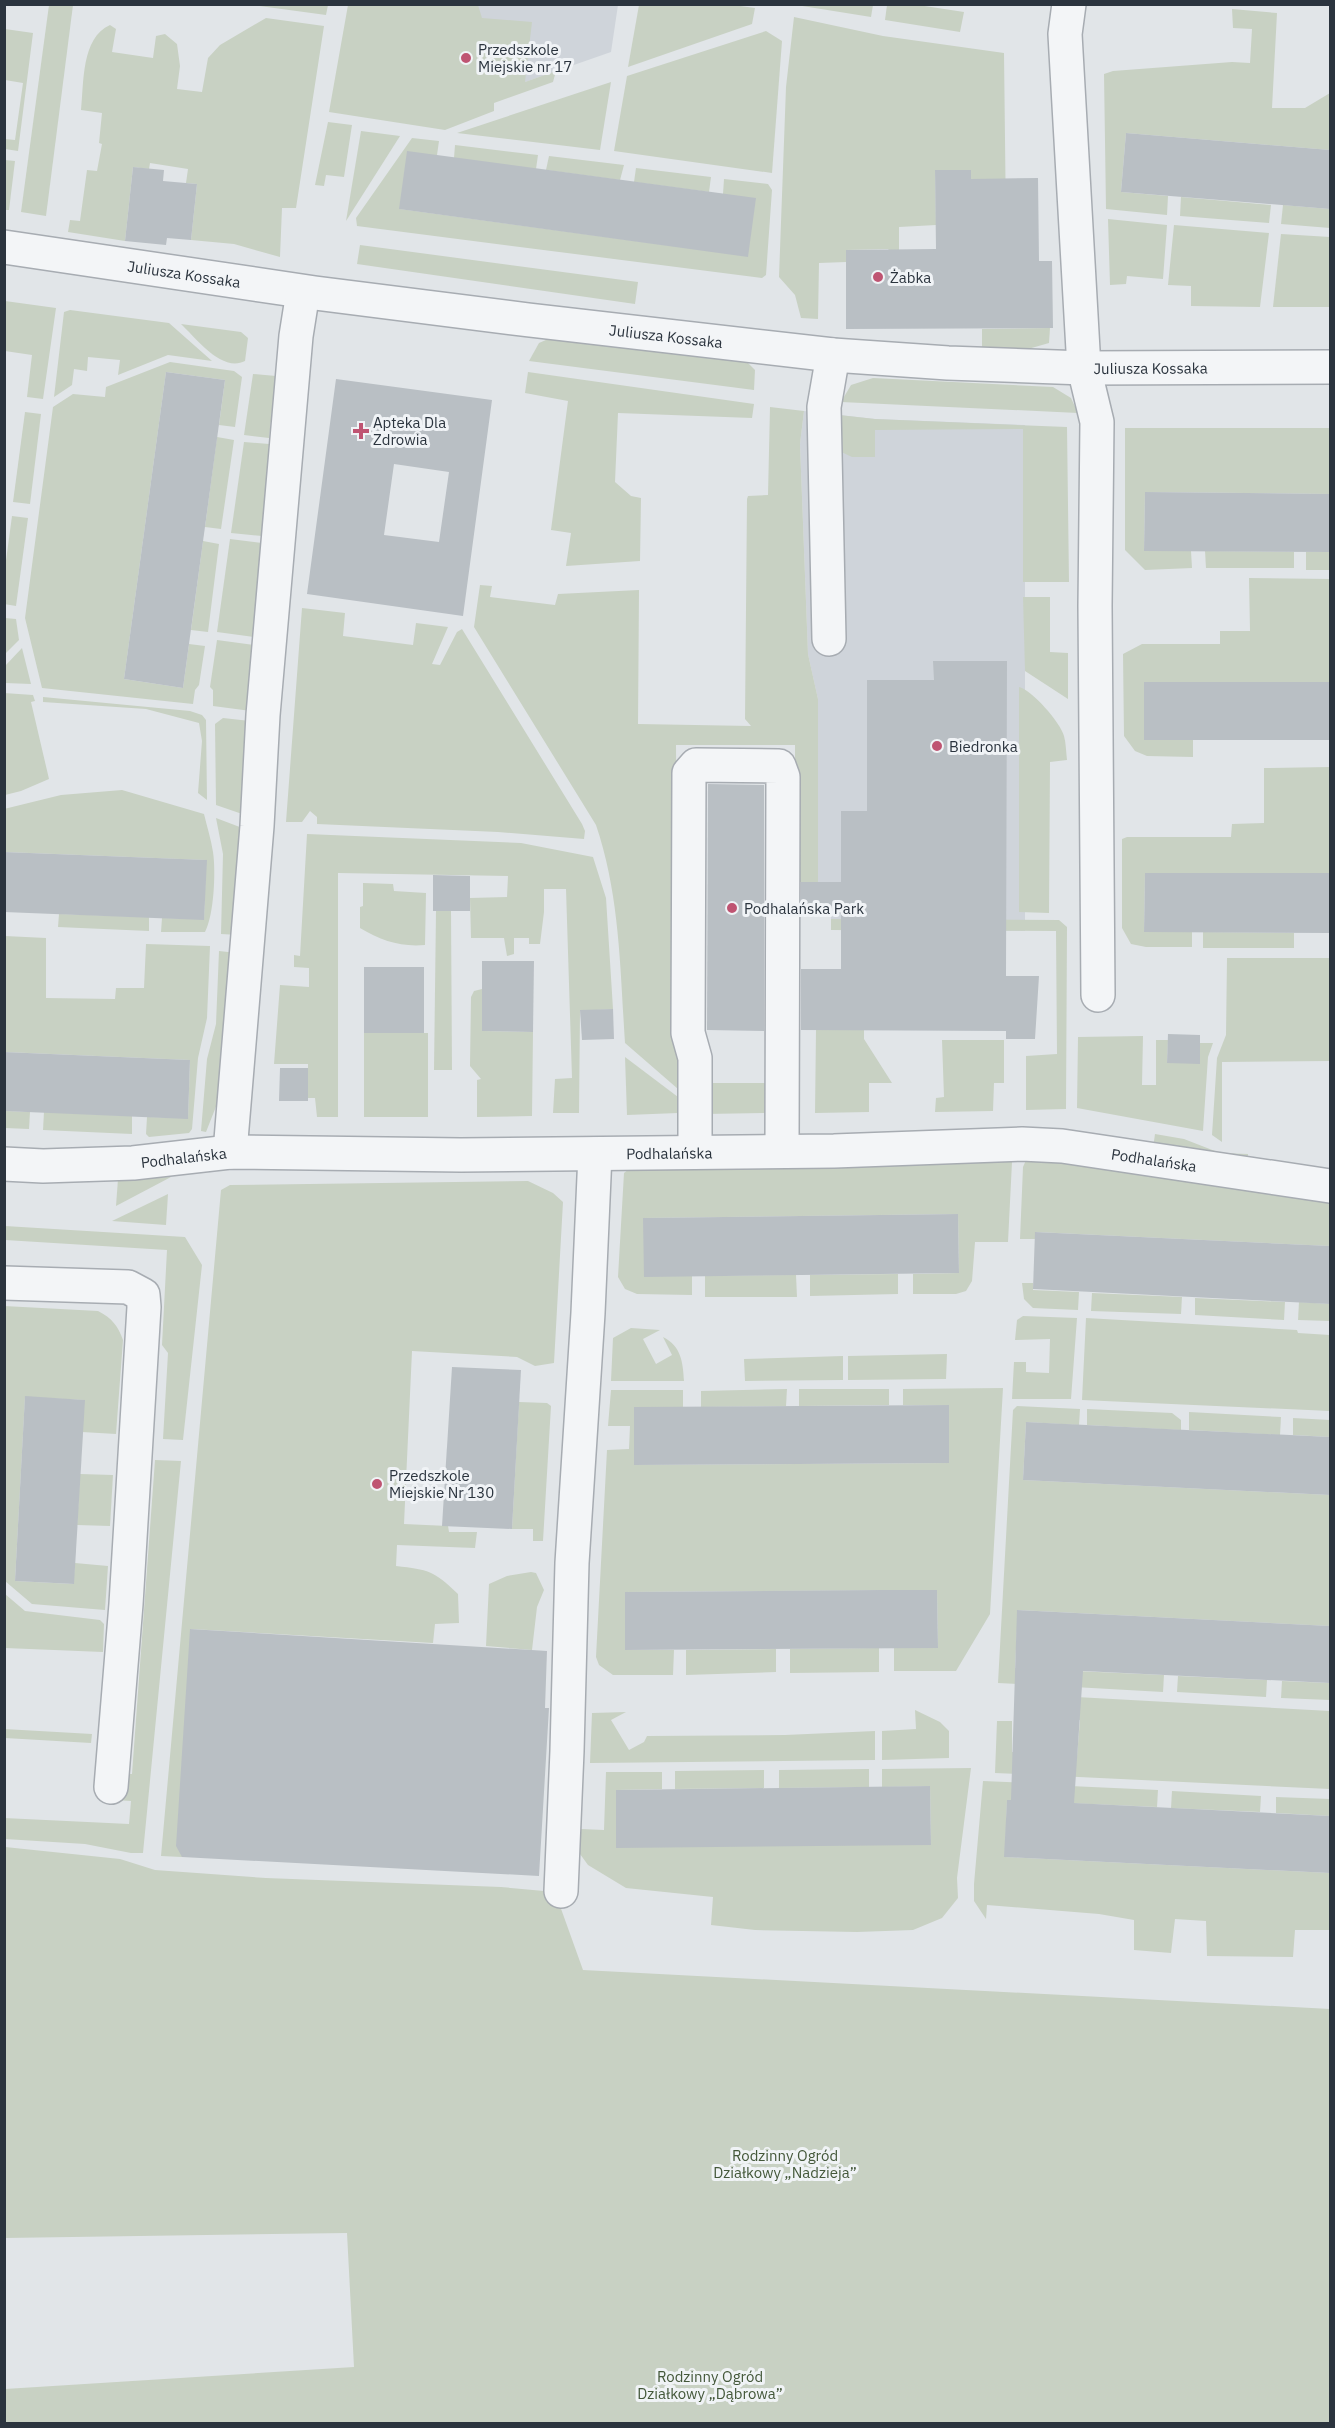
<svg xmlns="http://www.w3.org/2000/svg" width="1335" height="2428" font-family="'IBM Plex Sans',sans-serif">
  <style>
    .built { fill: #cfd4da }
    .green { fill: #c8d1c3 }
    .building { fill: #b9bfc4; fill-rule: evenodd }
    .lines { fill: none; stroke-linecap: round; stroke-linejoin: round }
    .minor-casing { stroke: #a7acb2; stroke-width: 36 }
    .minor { stroke: #f3f5f7; stroke-width: 33 }
    .poi-dot { fill: #bf5472; stroke: #f0f3f6; stroke-width: 2 }
    .labels { text-anchor: middle; dominant-baseline: central; stroke-width: 6; stroke-linejoin: round; paint-order: stroke }
    .poi-label { font-size: 15px; fill: #2b343e; stroke: #f0f3f6; text-anchor: start }
    .street-label { font-size: 15px; fill: #2b343e; stroke: #f0f3f6 }
    .park-label { font-size: 15px; fill: #44583a; stroke: #f0f3f6 }
  </style>
  <rect width="100%" height="100%" fill="#e1e5e8"/>
  <g class="built">
    <path d="M348 5H618L611 52 465 103Z"/>
    <path d="M804 411 875 419 1025 425V931L831 930V882H818V699L808 654 800 444Z"/>
  </g>
  <g class="green">
    <path d="M49 5H73L46 216 21 212Z"/>
    <path d="M253 5V4L328 5 326 15Z"/>
    <path d="M348 5H478L482 18 532 22 525 82 556 71 553 82 494 103V111L445 130 329 112Z"/>
    <path d="M733 5 755 8 752 24 628 67 639 5Z"/>
    <path d="M796 5V4L873 5 871 17Z"/>
    <path d="M887 5H918L964 12 960 32 885 20Z"/>
    <path d="M1232 9 1277 13 1272 108H1305L1330 93V150L1126 133 1121 192 1168 196 1167 215 1106 209 1104 74 1113 71 1232 62 1250 63 1252 29 1233 28Z"/>
    <path d="M794 17 883 36 1004 53 1006 225 935 170 936 225 899 227V264L888 249 846 250V262L819 263 818 319 801 318 795 295 779 277 786 87Z"/>
    <path d="M266 18 324 26 296 208H282L280 257 234 244 191 240 197 184 186 183 188 169 150 163 149 169 133 167 125 241 68 232 70 220 80 221 87 170 97 171 102 144 99 143 102 113 81 110C84 83 81 38 110 25L116 29 112 52 153 58 156 36 165 34 177 44 180 66 177 89 202 92 208 58 220 45Z"/>
    <path d="M5 29 33 33 18 151 5 149V139L15 140 23 83 5 80Z"/>
    <path d="M766 31 782 41 772 173 614 151 627 76Z"/>
    <path d="M611 82 600 150 457 133Z"/>
    <path d="M328 122 352 125 344 177 326 175 324 186 315 185Z"/>
    <path d="M361 131 400 136 346 221Z"/>
    <path d="M412 138 439 141 437 155 400 209 747 256 723 194 724 179 768 184 772 190 766 275 762 278 357 226 356 218Z"/>
    <path d="M455 145 538 155 536 169 454 158Z"/>
    <path d="M549 156 624 165 620 180 546 170Z"/>
    <path d="M5 160 15 161 9 210H5Z"/>
    <path d="M636 168 711 177 709 192 634 182Z"/>
    <path d="M1181 197 1271 205 1269 223 1180 216Z"/>
    <path d="M1283 205 1330 209V228L1281 224Z"/>
    <path d="M1108 219 1167 225 1163 279 1127 276 1126 284 1110 285Z"/>
    <path d="M1174 225 1269 233 1260 307 1191 306V286L1168 285Z"/>
    <path d="M1281 234 1330 237V307H1273Z"/>
    <path d="M360 245 638 282 635 304 357 264Z"/>
    <path d="M5 301 56 308 43 399 27 397 32 355 5 351Z"/>
    <path d="M70 310 169 323 212 361 168 355 118 375 120 360 88 357 87 371 74 369 72 385 54 397 64 312Z"/>
    <path d="M181 324 241 332 248 338 245 361C222 373 196 338 181 324Z"/>
    <path d="M1050 328 1049 343 1028 349 982 350V329Z"/>
    <path d="M555 336 747 362 755 370 754 390 529 361 539 343Z"/>
    <path d="M170 362 234 371 242 377 235 427 219 425 225 380 166 372 124 679 183 688 189 644 205 646 199 685 195 690 193 704 42 688 25 618 53 407 73 394 105 397 106 387Z"/>
    <path d="M528 372 754 404 752 418 618 413 615 482 631 496 641 498 640 561 566 566 571 533 551 530 568 401 525 393Z"/>
    <path d="M253 374 276 376 269 438 244 435Z"/>
    <path d="M873 378 1053 387 1071 398 1078 413 841 402 851 385Z"/>
    <path d="M770 407 804 411 800 444 808 654 818 699V882H795V745H676L678 1089 625 1043C620 968 620 896 596 825L474 627 480 585 492 586 490 597 555 605 558 594 639 590 638 724 751 726 745 719 747 499 748 496 768 495Z"/>
    <path d="M25 412 41 414 30 504 13 502Z"/>
    <path d="M839 415 875 419 1067 427 1069 582H1023V429L875 430V457H852L837 450Z"/>
    <path d="M1125 428H1330V494L1145 492 1144 550 1191 551 1192 568 1145 570 1125 550Z"/>
    <path d="M217 437 234 440 221 529 205 527Z"/>
    <path d="M244 442 269 444 262 536 231 533Z"/>
    <path d="M12 516 28 518 16 606 4 604 5 568Z"/>
    <path d="M230 539 262 543 254 637 217 632Z"/>
    <path d="M203 541 219 544 208 632 191 630Z"/>
    <path d="M1205 551 1294 552V568H1206Z"/>
    <rect x="1306" y="552" width="24" height="18"/>
    <path d="M1249 578 1330 579V682H1144V740H1193V757L1147 756 1135 751 1124 736 1123 654 1142 644H1220V631H1250Z"/>
    <path d="M1023 597H1050V652L1068 653V699L1025 671Z"/>
    <path d="M302 608 345 613 343 636 413 645 416 623 448 627 432 664 440 665 457 632 462 629 582 824 585 831 584 839 498 832 317 824V817L310 811 302 822H286Z"/>
    <path d="M5 618 16 619 19 640 5 654Z"/>
    <path d="M217 640 254 645 251 711 213 706V690L210 687Z"/>
    <path d="M22 648 31 684 5 683V666Z"/>
    <path d="M1019 687C1031 689 1061 723 1064 736 1066 743 1066 752 1067 760L1050 762 1049 913 1019 912Z"/>
    <path d="M4 693 33 695 35 701 31 702 49 779 21 791 5 795Z"/>
    <path d="M43 697 190 711 202 715 206 720 207 800 198 793 202 741 199 723 146 709 43 702Z"/>
    <path d="M223 718 250 721 245 815 216 805 215 724Z"/>
    <path d="M1330 767V873H1145L1144 932H1192V947H1146L1131 944 1122 928V839L1127 837H1231L1232 824 1264 823V768Z"/>
    <path d="M122 790 204 814C207 827 211 839 213 852 216 872 214 915 205 932H161L162 918 204 919 206 860 5 852 4 809 61 795Z"/>
    <path d="M216 818 245 829 238 935 221 934 223 854Z"/>
    <path d="M307 834 521 843 593 857 606 898 613 1009 580 1011 579 1113H553L555 1079 572 1078 566 889H544V912L540 944H529V938H514V954L507 956 504 938H471L470 898 507 897 508 876 338 873V1117H317L315 1098H308V1064H274L280 985 309 987V968L294 967V955L300 956Z"/>
    <path d="M363 883 393 884 394 891 426 893 425 945C400 947 382 941 360 928V907L363 906Z"/>
    <path d="M451 910 452 1070H434L436 911Z"/>
    <path d="M59 914 149 917V931L58 927Z"/>
    <path d="M831 919 1059 920 1067 927 1066 1109 1026 1110V1056L1057 1054 1056 931 831 930Z"/>
    <path d="M1203 932 1294 933V948H1203Z"/>
    <path d="M5 936 46 938V998L115 999 116 988H144L146 944 210 946 207 1018 198 1058 192 1129 189 1133 149 1137 146 1134 147 1117 188 1118 190 1060 5 1052Z"/>
    <path d="M219 951 237 953 219 1099 206 1132 201 1131 207 1059 216 1024Z"/>
    <path d="M1227 958H1330V1061L1222 1062V1142L1212 1135 1217 1058 1226 1035Z"/>
    <path d="M482 989V1031L533 1032 532 1116 477 1117V1080L481 1079 470 1066 471 997 474 991Z"/>
    <path d="M816 1030H864V1039L892 1083H869V1112L815 1113Z"/>
    <rect x="364" y="1033" width="64" height="84"/>
    <path d="M1143 1036 1142 1085H1156V1040H1168L1167 1063 1200 1043H1213L1208 1057 1203 1131 1077 1108 1078 1037Z"/>
    <path d="M942 1040H1004V1083H994L993 1111 935 1112 936 1098 944 1097Z"/>
    <path d="M625 1057 678 1097V1113L627 1115Z"/>
    <path d="M705 1083H768V1113L704 1114Z"/>
    <path d="M5 1111 30 1112 29 1129 5 1128Z"/>
    <path d="M44 1112 132 1116V1134L43 1130Z"/>
    <path d="M1155 1134 1184 1139 1220 1153 1248 1154V1157L1153 1148Z"/>
    <path d="M1003 1158 1012 1162 1008 1242H975L972 1281 966 1291 956 1294H913V1274L959 1273 958 1214 643 1218 692 1276V1295L637 1294 625 1289 618 1277 624 1173 634 1165Z"/>
    <path d="M1068 1159 1330 1198V1246L1036 1232 1035 1239H1020L1023 1167 1026 1160Z"/>
    <path d="M171 1177 116 1206 118 1179Z"/>
    <path d="M528 1181 553 1193 563 1202 554 1363 535 1366 517 1357 412 1351 404 1524 448 1526 449 1532H477L475 1548 397 1545 396 1566C429 1570 433 1570 458 1594L459 1623 435 1624 433 1643 191 1629 182 1857 161 1856 221 1190 230 1185Z"/>
    <path d="M168 1194 166 1225 112 1221Z"/>
    <path d="M5 1226 185 1237 202 1265 183 1440 163 1439 168 1353 162 1345 167 1250 5 1240Z"/>
    <path d="M898 1274V1294L810 1296V1275Z"/>
    <path d="M796 1275 797 1297H705V1276Z"/>
    <path d="M1022 1283H1033V1290L1079 1292 1078 1310 1033 1308 1024 1299Z"/>
    <path d="M1092 1293 1182 1297 1181 1314 1091 1311Z"/>
    <path d="M1195 1298 1285 1302 1284 1320 1195 1315Z"/>
    <path d="M1299 1302 1330 1304V1321L1298 1320Z"/>
    <path d="M4 1306 98 1311C112 1318 118 1326 123 1340L116 1434 82 1432 84 1400 25 1397 15 1581 73 1584 75 1563 108 1566 105 1610 32 1604 5 1581Z"/>
    <path d="M1023 1316 1077 1318 1071 1399H1012L1014 1362H1026V1372L1049 1373 1050 1339 1015 1340 1017 1320Z"/>
    <path d="M1086 1318 1297 1330 1298 1333 1330 1335V1411L1082 1400Z"/>
    <path d="M631 1328 660 1330 643 1339 656 1364 672 1355 663 1337C681 1346 683 1362 684 1381H611L613 1338Z"/>
    <path d="M947 1354 946 1379 848 1380V1356Z"/>
    <path d="M843 1356V1380L745 1381 744 1359Z"/>
    <path d="M1003 1388 990 1614 956 1671H894V1648H938L937 1590 625 1592V1650H674L673 1675H613L599 1665 596 1657 607 1450 629 1449 630 1426H608L611 1390H683V1407H634L635 1465 949 1463V1405H903V1389Z"/>
    <path d="M787 1389 786 1406 701 1407V1391Z"/>
    <path d="M799 1389H889V1405L799 1406Z"/>
    <path d="M519 1402 547 1403 551 1406 543 1541H533V1529H512Z"/>
    <path d="M1017 1406 1080 1409 1079 1425 1026 1422 1023 1480 1330 1495V1626L1018 1610 1015 1668 1061 1670 1059 1686 998 1683 1013 1410Z"/>
    <path d="M1087 1409 1172 1413 1181 1420V1430L1087 1425Z"/>
    <path d="M1189 1412 1281 1417 1280 1435 1189 1430Z"/>
    <path d="M1293 1418 1330 1420V1437L1293 1435Z"/>
    <path d="M155 1460 181 1461 143 1853H131L85 1844 5 1839 4 1818 129 1824 131 1801 115 1800 117 1774H132Z"/>
    <path d="M80 1474 113 1475 110 1526 77 1525Z"/>
    <path d="M531 1572 536 1573 544 1590 537 1607 532 1650 486 1646 489 1584 507 1576Z"/>
    <path d="M5 1594 25 1611 100 1620 104 1624 103 1652 5 1648Z"/>
    <path d="M879 1648V1672L790 1673V1649Z"/>
    <path d="M776 1649V1672L686 1675V1650Z"/>
    <path d="M1075 1671 1164 1675 1163 1692 1074 1687Z"/>
    <path d="M1178 1676 1267 1680 1266 1697 1177 1692Z"/>
    <path d="M1282 1681 1330 1683V1700L1281 1698Z"/>
    <path d="M1058 1696 1330 1711V1789L995 1773 997 1721H1012V1752L1077 1756 1080 1720 1056 1719Z"/>
    <path d="M915 1710 940 1722 949 1731V1758L882 1760V1731L916 1729Z"/>
    <path d="M626 1712 611 1720 629 1750 644 1742 647 1736 785 1735 875 1731V1760L590 1763 592 1713Z"/>
    <path d="M4 1729 92 1734 91 1743 5 1738Z"/>
    <path d="M971 1768 957 1878 958 1898 942 1918 913 1930 857 1932 755 1930 711 1925 713 1897 626 1888 588 1865 580 1854 581 1829 604 1830 606 1772H662V1789L616 1790V1847L931 1844 930 1786 882 1787V1769Z"/>
    <path d="M869 1769V1787L779 1788V1770Z"/>
    <path d="M764 1770V1788L675 1789V1771Z"/>
    <path d="M983 1781 1055 1784V1802L1007 1800 1005 1857 1330 1873V1930H1295L1293 1957 1207 1956 1206 1921 1175 1919 1171 1953 1134 1950V1920L1099 1914 987 1905 986 1919 974 1901V1884Z"/>
    <path d="M1070 1786 1158 1790 1157 1807 1069 1803Z"/>
    <path d="M1172 1791 1261 1796 1260 1812 1171 1808Z"/>
    <path d="M1276 1797 1330 1799V1816L1276 1813Z"/>
    <path d="M5 1847 120 1859 155 1870 266 1878 501 1887 555 1892 583 1970 1330 2009V2423L5 2424V2389L354 2367 347 2233 5 2238Z"/>
  </g>
  <g class="building">
    <path d="M1126 133 1330 150V209L1121 192Z"/>
    <path d="M407 151 756 198 748 257 399 209Z"/>
    <path d="M133 167 164 170 163 181 197 184 191 240 167 238 166 245 125 241Z"/>
    <path d="M935 170H971V179L1038 178 1039 261H1052L1053 328 846 329V250L936 249Z"/>
    <path d="M166 372 225 380 183 688 124 679Z"/>
    <path d="M336 379 492 400 463 616 307 594ZM394 464 449 472 439 542 384 535Z"/>
    <path d="M1145 492 1330 494V552L1144 551Z"/>
    <path d="M933 661H1007L1006 976H1039L1035 1039H1006V1031L801 1030V969H841V914L801 915V882H841V811H867V680H934Z"/>
    <rect x="1144" y="682" width="186" height="58"/>
    <path d="M708 784 764 785V1031L707 1030Z"/>
    <path d="M4 852 207 860 204 920 4 912Z"/>
    <path d="M1145 873H1330V933L1144 932Z"/>
    <path d="M433 875 470 876V911H433Z"/>
    <path d="M482 961H534L533 1032 482 1031Z"/>
    <rect x="364" y="967" width="60" height="66"/>
    <path d="M613 1009 614 1039 582 1040 580 1010Z"/>
    <path d="M1168 1034 1200 1035V1064L1167 1063Z"/>
    <path d="M4 1052 190 1060 188 1119 4 1111Z"/>
    <path d="M280 1068H308V1101H279Z"/>
    <path d="M958 1214 959 1273 644 1277 643 1218Z"/>
    <path d="M1035 1232 1330 1246V1304L1033 1289Z"/>
    <path d="M452 1367 521 1370 512 1529 442 1526Z"/>
    <path d="M25 1396 85 1400 74 1584 15 1581Z"/>
    <path d="M949 1405V1463L634 1465V1407Z"/>
    <path d="M1026 1422 1330 1437V1495L1023 1480Z"/>
    <path d="M880 1590H937L938 1648 625 1650V1592Z"/>
    <path d="M1017 1610 1330 1626V1683L1083 1671 1074 1803 1330 1816V1873L1004 1857 1007 1800H1011Z"/>
    <path d="M190 1629 547 1651 545 1708H549L539 1876 182 1857 176 1846Z"/>
    <path d="M930 1786 931 1845 616 1848V1790Z"/>
  </g>
  <g class="lines">
    <defs>
      <g id="minor">
        <path d="M1069 4 1065 34 1066 52 1084 368 1097 422 1095 606 1098 995"/>
        <path id="s1" d="M4 247 315 293 529 320 833 355 948 363 1084 368 1330 367"/>
        <path d="M829 639 824 407 833 355"/>
        <path d="M230 1152 257 826 263 715 296 336 303 292"/>
        <path d="M695 1152V1058L688 1033 689 773 696 765 779 766 783 777 782 1151"/>
        <path id="s2" d="M4 1164 43 1166 133 1163 230 1152 461 1155 834 1151 1022 1144 1062 1146 1330 1186"/>
        <path d="M4 1283 128 1287 143 1295 144 1307 126 1604 111 1787"/>
        <path d="M561 1891 567 1751 572 1563 588 1313 595 1154"/>
      </g>
    </defs>
    <use href="#minor" class="minor-casing"/>
    <use href="#minor" class="minor"/>
  </g>
  <g class="poi-dot">
    <circle cx="466" cy="58" r="6"/>
    <circle cx="878" cy="277" r="6"/>
    <path d="M358 422h6v6h6v6h-6v6h-6v-6h-6v-6h6z"/>
    <circle cx="937" cy="746" r="6"/>
    <circle cx="732" cy="908" r="6"/>
    <circle cx="377" cy="1484" r="6"/>
  </g>
  <g class="labels">
    <g class="poi-label">
      <text x="478" y="49">Przedszkole<tspan x="478" dy="17">Miejskie nr 17</tspan></text>
      <text x="890" y="277">Żabka</text>
      <text x="373" y="422">Apteka Dla<tspan x="373" dy="17">Zdrowia</tspan></text>
      <text x="949" y="746">Biedronka</text>
      <text x="744" y="908">Podhalańska Park</text>
      <text x="389" y="1475">Przedszkole<tspan x="389" dy="17">Miejskie Nr 130</tspan></text>
    </g>
    <g class="street-label">
      <text stroke="none"><textPath href="#s1" startOffset="182">Juliusza Kossaka</textPath></text>
      <text stroke="none"><textPath href="#s1" startOffset="668">Juliusza Kossaka</textPath></text>
      <text stroke="none"><textPath href="#s1" startOffset="1154">Juliusza Kossaka</textPath></text>
      <text stroke="none"><textPath href="#s2" startOffset="666">Podhalańska</textPath></text>
      <text stroke="none"><textPath href="#s2" startOffset="180">Podhalańska</textPath></text>
      <text stroke="none"><textPath href="#s2" startOffset="1152">Podhalańska</textPath></text>
    </g>
    <g class="park-label">
      <text x="785" y="2155">Rodzinny Ogród<tspan x="785" dy="17">Działkowy „Nadzieja”</tspan></text>
      <text x="710" y="2376">Rodzinny Ogród<tspan x="710" dy="17">Działkowy „Dąbrowa”</tspan></text>
    </g>
  </g>
  <rect width="1335" height="2428" fill="none" stroke="#2b343e" stroke-width="12"/>
</svg>
